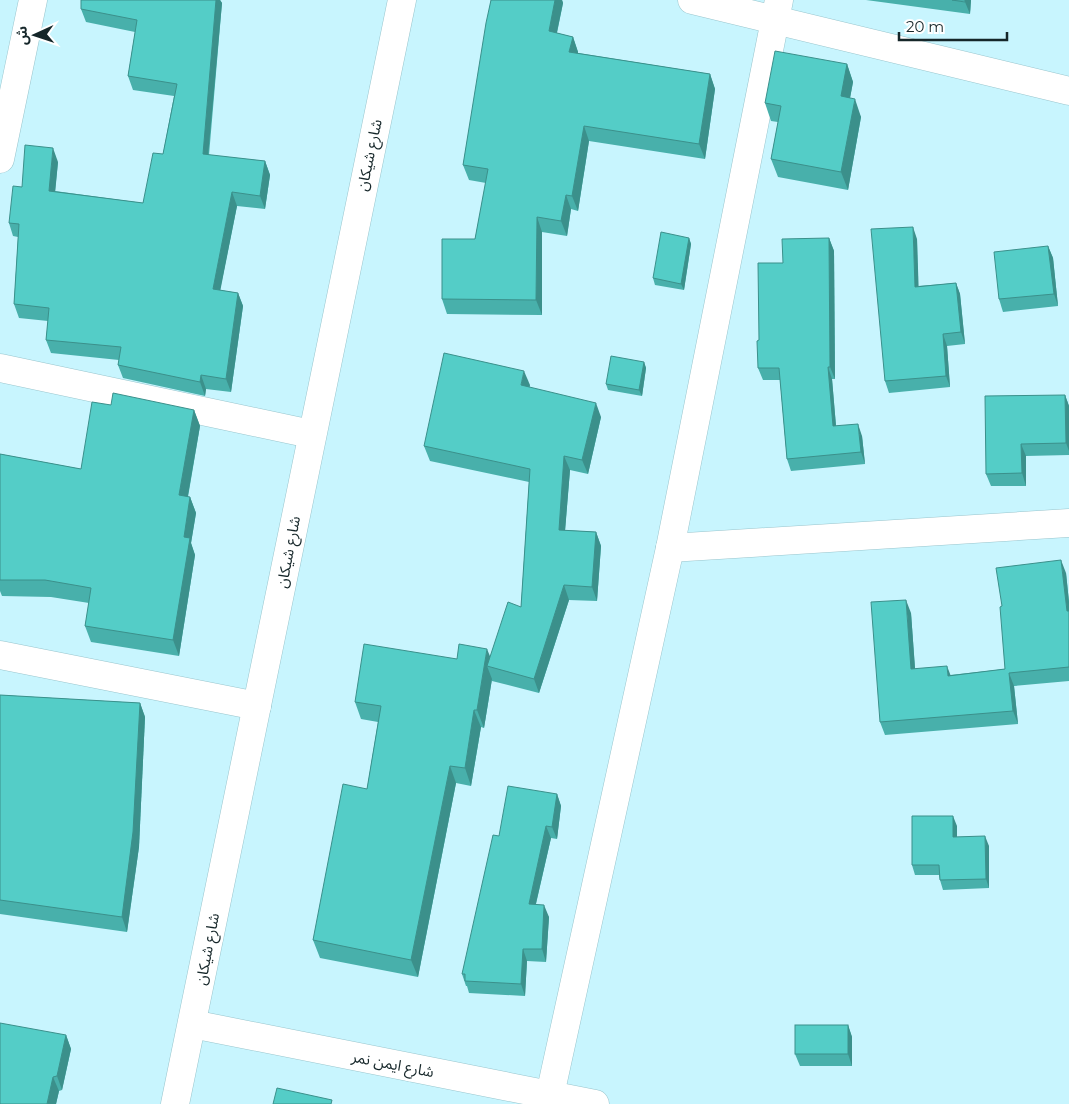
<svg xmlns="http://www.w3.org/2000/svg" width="1069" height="1104" font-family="Montserrat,'Noto Sans Arabic',sans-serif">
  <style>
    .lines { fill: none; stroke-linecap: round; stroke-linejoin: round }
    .minor-casing { stroke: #99c5cd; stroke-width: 29 }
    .tertiary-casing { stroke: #99c5cd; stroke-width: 29 }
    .minor { stroke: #fff; stroke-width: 28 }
    .tertiary { stroke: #fff; stroke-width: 28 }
    .wall { fill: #48b0ab }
    .shaded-wall { fill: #3b908b }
    .building { fill: #54cdc7; stroke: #3b908b }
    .labels { text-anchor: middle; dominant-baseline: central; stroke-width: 5; stroke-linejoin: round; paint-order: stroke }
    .street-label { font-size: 15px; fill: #152629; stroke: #fff }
  </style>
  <rect width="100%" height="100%" fill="#c8f5fe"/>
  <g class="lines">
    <defs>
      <g id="minor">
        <path d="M692 0 1069 91"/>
        <path d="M0 159 33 0"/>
        <path d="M0 368 311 434"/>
        <path d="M670 548 1069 523"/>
        <path d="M0 655 257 706"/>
        <path d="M192 1024 595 1104"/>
        <path d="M548 1104 670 548 779 0"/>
      </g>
      <path id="tertiary" d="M175 1104 402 0"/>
    </defs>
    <use href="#minor" class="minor-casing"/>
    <use href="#tertiary" class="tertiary-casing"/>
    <use href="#minor" class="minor"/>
    <use href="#tertiary" class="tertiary"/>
  </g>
  <g class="wall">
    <path d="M81 0H220L222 3 209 155 265 161 270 175 265 209 237 206 220 290 238 293 243 306 231 392 206 389 205 396 123 378 118 365 119 360 51 353 46 340 48 321 19 318 14 304 18 237 13 236 9 223 22 187 58 162 55 191 143 203 163 154 174 96 133 90 128 76 135 32 86 22 81 9Z"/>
    <path d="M491 0H562L563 3 557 33 573 37 578 52V53L710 74 715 89 705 159 589 141 578 211 571 209 567 236 542 232V315L447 314 442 299 475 239 486 183 469 180 463 165Z"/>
    <path d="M866 0H971L970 14Z"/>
    <path d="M847 64 853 82 850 98 861 117 848 190 778 177 771 159 778 122 771 121 765 103Z"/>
    <path d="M689 238 691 244 684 290 655 285 653 278Z"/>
    <path d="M829 238 834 251 835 379H832L836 426 862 436 865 464 791 471 787 459 780 380H763L758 368 759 340 783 263Z"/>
    <path d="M917 239 918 286 956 283 960 294 965 344 947 346 950 387 889 393 885 381Z"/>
    <path d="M1048 246 1053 258 1058 306 1003 312 999 299Z"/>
    <path d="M644 362 646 368 642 396 608 390 606 384Z"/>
    <path d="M530 385 529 387 601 417 588 474 570 470 565 530 596 532 601 546 597 601 569 600 539 693 492 681V679L484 728 481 727 471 786 456 783 418 977 320 958 313 940 367 789 378 722 361 719 355 702 457 659 490 657 521 607 529 482 430 461 424 446Z"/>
    <path d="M1065 395 1069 406V455L1026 456V486H991L986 474Z"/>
    <path d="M111 405 194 410 200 426 188 497H190L196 513 191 543 195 555 179 656 91 642 85 626 89 603 51 597 2 596 0 591V454L81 469Z"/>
    <path d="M1066 573 1069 602V681L1014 686 1018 724 885 735 880 722 911 613 915 669 950 675 1005 669 1002 606Z"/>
    <path d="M0 695 140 703 145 717 139 847 127 932 0 914Z"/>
    <path d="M557 794 561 806 557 839 551 838 536 904 549 917 546 962 527 961 525 996 469 993 467 986H466L462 974 499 836Z"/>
    <path d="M957 826V837L989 846V888L943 890 940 880 939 875H915L912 865Z"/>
    <path d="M848 1025 852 1037V1066H800L795 1054Z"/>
    <path d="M66 1035 71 1049 62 1090 59 1091 56 1104H0Z"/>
  </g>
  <g class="shaded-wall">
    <path d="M216 0H220L222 3 207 167 203 154Z"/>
    <path d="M555 0H562L563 3 554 46 549 31Z"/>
    <path d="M965 0H971L970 14 965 2Z"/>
    <path d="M573 37 578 52 575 67 569 52Z"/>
    <path d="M847 64 853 82 847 114 841 96Z"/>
    <path d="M710 74 715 89 705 159 699 144Z"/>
    <path d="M855 99 861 117 848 190 841 172Z"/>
    <path d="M584 126 589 141 578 211 572 196Z"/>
    <path d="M53 148 58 162 54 204 49 191Z"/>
    <path d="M265 161 270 175 265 209 260 196Z"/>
    <path d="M232 192 237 206 218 302 213 289Z"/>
    <path d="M566 195 571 209 567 236 561 221Z"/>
    <path d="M537 217 542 232V315L536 300Z"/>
    <path d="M913 227 917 239 919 298 915 287Z"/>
    <path d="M689 238 691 244 684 290 681 284Z"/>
    <path d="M829 238 834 251 835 379 830 367Z"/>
    <path d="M1048 246 1053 258 1058 306 1054 294Z"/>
    <path d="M956 283 960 294 965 344 961 332Z"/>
    <path d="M238 293 243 306 231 392 226 379Z"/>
    <path d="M943 334 947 346 950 387 946 376Z"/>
    <path d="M644 362 646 368 642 396 639 390Z"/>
    <path d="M828 367 832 379 837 438 833 426Z"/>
    <path d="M524 371 530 385 527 400 521 385Z"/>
    <path d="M201 375 206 389 205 396 200 382Z"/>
    <path d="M1065 395 1069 406V451L1066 443Z"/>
    <path d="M596 403 601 417 588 474 582 460Z"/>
    <path d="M194 410 200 426 185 512 179 495Z"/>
    <path d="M858 424 862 436 865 464 861 452Z"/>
    <path d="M1021 444 1026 456V486L1022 473Z"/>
    <path d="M564 456 570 470 564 544 559 530Z"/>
    <path d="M190 497 196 513 191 543 195 555 179 656 173 640 184 537Z"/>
    <path d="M596 532 601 546 597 601 592 587Z"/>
    <path d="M1061 560 1066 573 1069 602V618L1067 611Z"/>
    <path d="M564 585 569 600 539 693 534 679Z"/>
    <path d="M906 600 911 613 916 682 911 669Z"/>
    <path d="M487 649 494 666H487L492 679 484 728 477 710Z"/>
    <path d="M947 666 952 679 948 676Z"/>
    <path d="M1009 673 1014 686 1018 724 1013 711Z"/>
    <path d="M140 703 145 717 139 847 127 932 122 917Z"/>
    <path d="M474 710 481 727 471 786 465 768Z"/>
    <path d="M450 766 456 783 418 977 411 960Z"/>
    <path d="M557 794 561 806 557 839 552 827Z"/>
    <path d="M953 816 957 826V847L953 837Z"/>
    <path d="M546 826 551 838 533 916 529 904Z"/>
    <path d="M985 836 989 846V888L986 879Z"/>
    <path d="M544 905 549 917 546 962 542 949Z"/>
    <path d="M523 949 527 961 525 996 521 984Z"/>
    <path d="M848 1025 852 1037V1066L848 1054Z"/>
    <path d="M66 1035 71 1049 62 1090 57 1076Z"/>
    <path d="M53 1077 59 1091 56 1104H47Z"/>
  </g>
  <g class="building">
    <path d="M81 0H216L203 154 265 161 260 196 232 192 213 289 238 293 226 379 201 375 200 382 118 365 121 347 46 340 49 308 14 304 19 224 9 223 13 186 22 187 25 145 53 148 49 191 143 203 153 153 163 154 177 84 128 76 137 20 81 9Z"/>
    <path d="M491 0H555L549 31 573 37 569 52 710 74 699 144 584 126 572 196 566 195 561 221 537 217 536 300 442 299V239H475L488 169 463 165 486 23Z"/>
    <path d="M952 0H965V2Z"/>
    <path d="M775 51 847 64 841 96 855 99 841 172 771 159 781 106 765 103Z"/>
    <path d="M913 227 915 287 956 283 961 332 943 334 946 376 885 381 871 229Z"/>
    <path d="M661 232 689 238 681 284 653 278Z"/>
    <path d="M829 238 830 367H828L833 426 858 424 861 452 787 459 779 368H758L757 341 759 340 758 263H783L782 239Z"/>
    <path d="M1048 246 1054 294 999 299 994 252Z"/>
    <path d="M444 353 524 371 521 385 596 403 582 460 564 456 559 530 596 532 592 587 564 585 534 679 487 666 508 602 521 607 530 469 424 446Z"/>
    <path d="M611 356 644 362 639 390 606 384Z"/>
    <path d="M113 393 194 410 179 495 190 497 184 537 190 538 173 640 85 626 91 588 45 580H0V454L81 469 92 402 111 405Z"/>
    <path d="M1065 395 1066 443 1021 444 1022 473 986 474 985 396Z"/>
    <path d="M1061 560 1067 611H1069V667L1009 673 1013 711 880 722 871 602 906 600 911 669 947 666 948 676 1005 669 1000 607 1002 606 996 568Z"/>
    <path d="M364 644 457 659 459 644 487 649 477 710H474L465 768 450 766 411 960 313 940 343 784 367 789 381 706 355 702Z"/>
    <path d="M0 695 140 703 133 832 122 917 0 900Z"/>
    <path d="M508 786 557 794 552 827 546 826 529 904 544 905 542 949H523L521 984 465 981V974H462L493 835 499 836Z"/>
    <path d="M912 816H953V837L985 836 986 879 940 880 939 865H912Z"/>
    <path d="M0 1023 66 1035 57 1076 53 1077 47 1104H0Z"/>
    <rect x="795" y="1025" width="53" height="29"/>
    <path d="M277 1088 332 1100 331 1104H273Z"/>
  </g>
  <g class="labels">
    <g class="street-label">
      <text transform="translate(369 155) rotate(-78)">شارع شيكان</text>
      <text transform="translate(288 552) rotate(-79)">شارع شيكان</text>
      <text transform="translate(207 949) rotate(-79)">شارع شيكان</text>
      <text transform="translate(393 1064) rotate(11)">شارع ايمن نمر</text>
    </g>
  </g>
  <g transform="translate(35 35) rotate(267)" stroke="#ffffff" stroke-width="4" paint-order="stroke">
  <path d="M0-4L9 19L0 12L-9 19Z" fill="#152629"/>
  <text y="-8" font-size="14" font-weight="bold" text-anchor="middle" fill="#152629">ش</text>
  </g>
  <path d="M899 32v8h108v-8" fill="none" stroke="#152629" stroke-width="2.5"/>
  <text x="906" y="32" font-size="15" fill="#152629" stroke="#ffffff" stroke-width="4" paint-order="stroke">20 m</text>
</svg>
